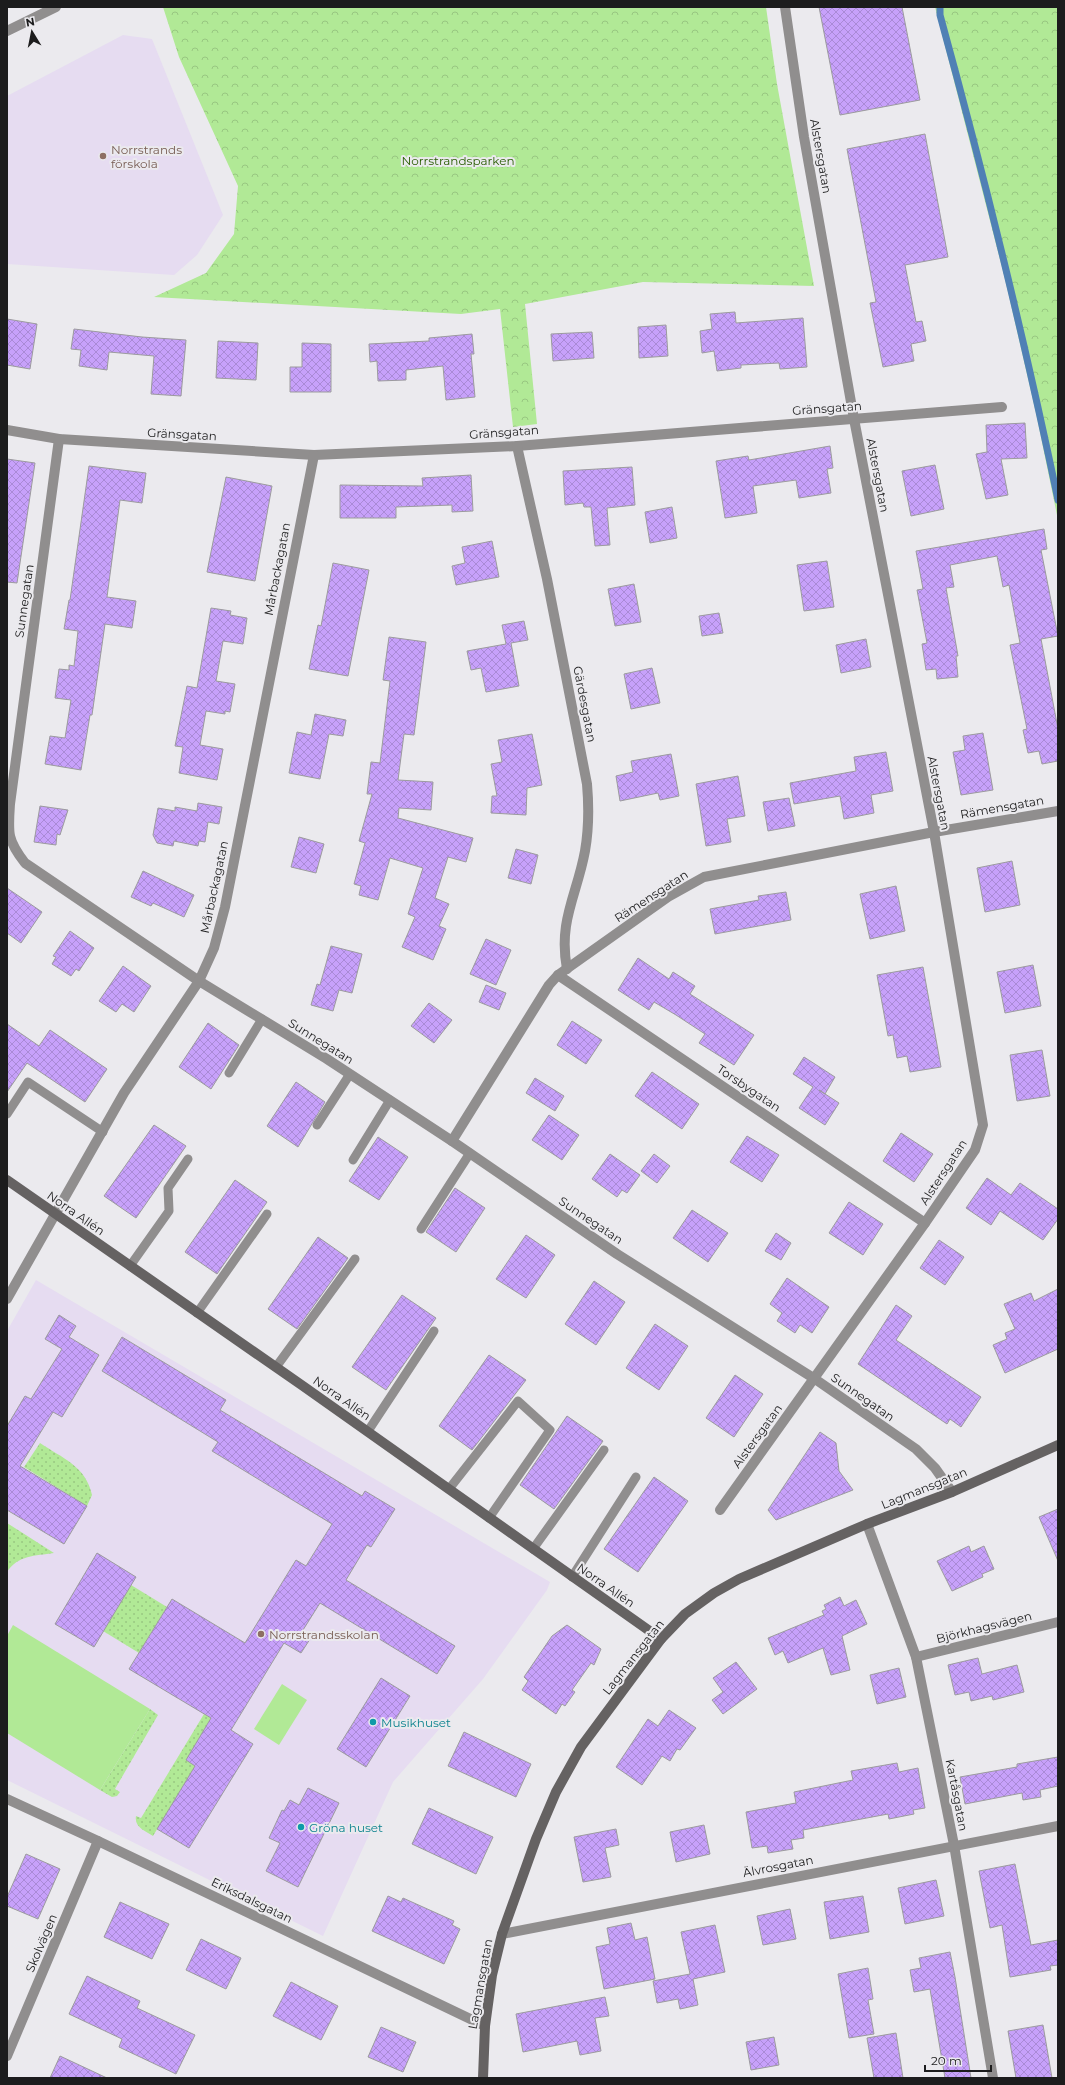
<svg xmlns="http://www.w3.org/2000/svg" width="1065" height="2085" font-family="Montserrat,sans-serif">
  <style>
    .education { fill: #e6dcf1 }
    .grass { fill: url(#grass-dots) }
    .forest { fill: url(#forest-crowns) }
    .garden { fill: #b1e996 }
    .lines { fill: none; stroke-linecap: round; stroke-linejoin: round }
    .stream { stroke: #5080b5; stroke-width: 7 }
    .building { fill: url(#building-cross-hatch); stroke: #9c9b9e }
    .lane { stroke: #908e8e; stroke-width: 9 }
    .street { stroke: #908e8e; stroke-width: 10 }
    .secondary { stroke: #656262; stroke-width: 10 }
    .education-dot { fill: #8d6e63; stroke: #ebeaee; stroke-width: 1.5 }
    .culture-dot { fill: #0f9aa8; stroke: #ebeaee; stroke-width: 1.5 }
    .labels { text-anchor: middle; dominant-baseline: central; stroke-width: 4; stroke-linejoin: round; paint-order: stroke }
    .education-label { font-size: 12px; fill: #785e54; stroke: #ebeaee; text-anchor: start }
    .street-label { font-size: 12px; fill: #1c1c1d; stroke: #ebeaee }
    .park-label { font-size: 12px; fill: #285c00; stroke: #ebeaee }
    .culture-label { font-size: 12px; fill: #0d838f; stroke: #ebeaee; text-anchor: start }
  </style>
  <defs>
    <pattern id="grass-dots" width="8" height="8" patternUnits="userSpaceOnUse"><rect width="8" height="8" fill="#b1e996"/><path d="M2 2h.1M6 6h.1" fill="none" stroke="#98c781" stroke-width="1.8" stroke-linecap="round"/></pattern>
    <pattern id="forest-crowns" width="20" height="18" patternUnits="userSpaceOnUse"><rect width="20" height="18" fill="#b1e996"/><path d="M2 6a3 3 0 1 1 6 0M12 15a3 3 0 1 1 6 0" fill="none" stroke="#98c781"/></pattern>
    <pattern id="building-cross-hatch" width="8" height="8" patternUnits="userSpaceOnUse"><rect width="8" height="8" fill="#c7a1fa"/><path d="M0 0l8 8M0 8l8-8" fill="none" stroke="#aa8ad6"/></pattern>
  </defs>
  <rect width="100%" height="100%" fill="#ebeaee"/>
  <g class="education">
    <path d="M123 35 152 39 223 215 197 255 174 275 7 264V96Z"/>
    <path d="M36 1280 550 1582 547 1590 483 1679 393 1782 323 1936 7 1780V1331Z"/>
  </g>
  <g class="grass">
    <path d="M40 1443C62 1458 86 1466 92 1495L87 1506 24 1467Z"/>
    <path d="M7 1523 54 1553C35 1556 18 1555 7 1572Z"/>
    <path d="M131 1585 167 1607 139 1653 103 1631Z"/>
    <path d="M150 1709 158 1715 115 1789 120 1792 117 1796 112 1797 100 1790Z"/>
    <path d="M204 1714 211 1718 186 1760 195 1766 153 1836C145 1831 134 1827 136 1816L141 1818Z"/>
  </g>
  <g class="forest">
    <path d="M163 7H766L777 84 814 286 643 282 525 304 537 424 513 427 500 309 461 314 154 297 206 273 234 234 238 186 179 57Z"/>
    <path d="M935 7H1058V520L1036 413 1005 279Z"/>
  </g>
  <g class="garden">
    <path d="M13 1625 150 1709 100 1790 7 1733V1636Z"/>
    <path d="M282 1684 307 1700 279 1745 254 1729Z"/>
  </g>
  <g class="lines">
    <path class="stream" d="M940 7V15C984 175 1024 337 1058 500"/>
  </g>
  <g class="building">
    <path d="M819 7H902L920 100 840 115Z"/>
    <path d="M925 134 948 257 905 265 916 322 922 321 926 341 911 344 914 361 883 367 870 303 876 302 847 149Z"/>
    <path d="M735 312 736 323 803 318 807 367 780 369 779 363 741 365V368L717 371 714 351 702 353 700 331 712 329 710 314Z"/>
    <path d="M7 319 37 324 30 369 7 365Z"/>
    <path d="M666 325 668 356 639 358 638 327Z"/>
    <path d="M74 329 142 337 186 340 181 396 151 394 154 356 109 352 107 370 79 366 81 350 71 349Z"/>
    <path d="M592 332 594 358 553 361 551 334Z"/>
    <path d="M472 334 474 354H471L475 397 446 400 443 366 406 370V380L378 381 377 361 370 362 369 344 429 341V338Z"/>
    <path d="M218 341 258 343 256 380 216 378Z"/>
    <path d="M302 343 331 344V392H290V367H302Z"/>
    <path d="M1025 423 1027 458 1001 459 1008 495 986 499 976 454 987 452 986 425Z"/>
    <path d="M830 446 833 468 827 469 831 493 799 498 796 480 753 486 757 513 725 518 716 461 748 456 749 460Z"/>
    <path d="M7 459 35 463 17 583 7 582Z"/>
    <path d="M935 465 944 509 911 516 902 471Z"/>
    <path d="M89 466 146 473 142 503 120 500 107 597 136 601 132 628 105 624 92 715H90L81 770 45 764 50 736 65 738 71 700 55 698 59 669 69 670V665L74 666 78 631 64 629 69 600H70Z"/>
    <path d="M632 467 635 505 607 508 610 545 595 546 591 507H584L583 503 565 505 563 471Z"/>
    <path d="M471 475 473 511 452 512V505L396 507V518H340V485L423 486 422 478Z"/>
    <path d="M226 477 272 486 255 581 207 572Z"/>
    <path d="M672 507 677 538 650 543 645 512Z"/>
    <path d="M1044 529 1047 549 1041 550 1058 636 1041 639 1058 729V761L1042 764 1039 751 1028 753 1023 730 1027 729 1010 645 1020 643 1009 585 1003 587 997 556 950 565 954 587 946 588 958 656H956L958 677 937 679 936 669 926 670 922 644 927 643 917 590 923 589 916 551Z"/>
    <path d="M492 541 499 577 456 585 452 566 465 563 462 547Z"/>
    <path d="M827 561 834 607 804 611 797 565Z"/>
    <path d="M333 563 369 570 348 676 309 669 318 625 321 626Z"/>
    <path d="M634 584 641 622 615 626 608 589Z"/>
    <path d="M211 608 231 611 230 615 247 618 243 644 223 641 216 681 235 684 230 712 225 711V714L206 711 200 745 223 749 217 780 179 773 183 747 175 746 187 686 197 688Z"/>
    <path d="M719 613 723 633 702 636 699 616Z"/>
    <path d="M524 621 528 640 511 643 519 686 486 692 481 668 471 670 467 651 506 644 502 625Z"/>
    <path d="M389 637 426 642 414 735 404 734 398 780 433 782 431 810 399 808 398 818 473 838 466 862 448 857 435 898 449 904 439 926 446 929 433 960 402 947 415 917 408 914 423 868 390 858 378 900 359 895 361 886 354 884 365 843 359 841 372 794H367L371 762 380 763 390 681 383 680Z"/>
    <path d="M866 639 871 667 841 673 836 645Z"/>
    <path d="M652 668 660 703 631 709 624 674Z"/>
    <path d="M315 714 346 720 343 736 329 734 320 779 289 773 297 732 311 735Z"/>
    <path d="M983 733 993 790 961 795 953 752 965 750 963 736Z"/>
    <path d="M532 734 542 785 527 788 526 815 491 813 492 796H497L491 764 502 762 498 740Z"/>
    <path d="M886 752 893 791 871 795 874 813 844 819 840 796 794 804 790 783 856 771 854 757Z"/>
    <path d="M671 754 679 796 660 800 658 793 620 801 616 776 633 772 631 761Z"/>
    <path d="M738 776 745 816 727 819 731 842 706 846 696 784Z"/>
    <path d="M789 798 795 826 768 831 763 802Z"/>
    <path d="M198 803 222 807 219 824 208 822 205 842 199 841 198 846 174 841 173 846 157 843 153 835 158 808 175 811V807L197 811Z"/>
    <path d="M40 806 68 810 60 835 57 834 56 845 34 842Z"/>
    <path d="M299 837 324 844 316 873 291 867Z"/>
    <path d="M516 849 538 855 531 884 508 878Z"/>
    <path d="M1012 861 1020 905 985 912 977 868Z"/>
    <path d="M143 871 194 895 184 917 153 903 151 906 131 897Z"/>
    <path d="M896 886 905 931 870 939 860 894Z"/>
    <path d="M7 888 42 912 21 943 7 933Z"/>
    <path d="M786 892 791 920 715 934 710 909 759 900 758 896Z"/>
    <path d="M70 931 94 948 79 971 76 969 71 976 52 964 56 957 53 956Z"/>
    <path d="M486 939 511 950 496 985 470 974Z"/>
    <path d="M331 946 362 954 352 993 339 990 333 1011 311 1005 317 984 320 985Z"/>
    <path d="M638 958 669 979 673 972 695 986 690 994 754 1035 734 1065 699 1043 705 1034 676 1015 654 1002 649 1010 618 990Z"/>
    <path d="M1033 965 1041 1006 1005 1013 997 972Z"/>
    <path d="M123 966 151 986 134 1012 122 1004 116 1012 99 1001Z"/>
    <path d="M923 967 941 1067 910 1072 907 1056 897 1058 893 1035 888 1036 877 975Z"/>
    <path d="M486 985 506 993 499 1010 479 1002Z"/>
    <path d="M429 1003 452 1020 434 1043 411 1026Z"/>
    <path d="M572 1021 602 1040 586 1064 557 1045Z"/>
    <path d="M208 1023 239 1045 211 1089 179 1067Z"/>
    <path d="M7 1024 39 1046 50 1030 107 1069 85 1102 27 1063 7 1092Z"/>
    <path d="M1042 1050 1050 1096 1017 1101 1010 1055Z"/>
    <path d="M804 1057 835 1077 825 1094 819 1090 839 1103 825 1125 799 1108 813 1087 793 1074Z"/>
    <path d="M652 1072 699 1104 682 1129 635 1096Z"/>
    <path d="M535 1078 564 1096 555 1111 526 1093Z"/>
    <path d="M296 1082 325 1102 298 1147 267 1126Z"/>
    <path d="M549 1115 579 1135 562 1160 532 1140Z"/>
    <path d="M154 1125 186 1146 136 1218 104 1196Z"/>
    <path d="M901 1133 933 1154 914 1182 883 1161Z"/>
    <path d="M747 1136 779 1155 762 1182 730 1162Z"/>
    <path d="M378 1137 408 1157 379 1200 349 1181Z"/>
    <path d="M610 1154 640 1175 627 1193 622 1190 617 1197 592 1179Z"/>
    <path d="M654 1154 670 1166 657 1183 641 1171Z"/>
    <path d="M987 1178 1011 1195 1020 1183 1058 1209V1219L1043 1240 1000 1211 991 1225 966 1208Z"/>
    <path d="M235 1180 267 1202 217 1274 185 1252Z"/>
    <path d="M455 1188 485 1208 456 1252 426 1232Z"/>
    <path d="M849 1202 883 1224 863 1255 829 1233Z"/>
    <path d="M692 1210 728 1233 708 1262 673 1238Z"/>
    <path d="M776 1233 791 1243 781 1260 765 1251Z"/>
    <path d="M526 1235 555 1255 526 1298 496 1279Z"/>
    <path d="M318 1237 348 1258 297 1329 268 1309Z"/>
    <path d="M939 1240 964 1257 945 1285 920 1268Z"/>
    <path d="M787 1278 829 1307 812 1333 800 1325 795 1333 777 1321 782 1313 770 1304Z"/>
    <path d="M594 1281 625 1302 596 1345 565 1324Z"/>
    <path d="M1058 1289V1349L1005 1373 993 1345 1007 1339 1005 1333 1015 1329 1004 1304 1031 1293 1034 1301Z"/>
    <path d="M402 1295 436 1318 386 1390 352 1367Z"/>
    <path d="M896 1305 912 1316 896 1340 981 1397 961 1427 950 1419 947 1424 858 1364Z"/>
    <path d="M59 1315 76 1326 69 1337 99 1355 62 1417 53 1412 20 1466 87 1506 64 1544 7 1510V1426L25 1396 31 1399 62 1349 45 1339Z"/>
    <path d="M655 1324 688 1346 659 1390 626 1368Z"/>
    <path d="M122 1337 226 1400 220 1410 362 1496 365 1491 395 1509 371 1547 367 1545 346 1580 455 1646 437 1674 320 1603 303 1630 312 1636 301 1653 284 1643 231 1730 253 1744 189 1848 157 1829 195 1766 186 1760 211 1718 129 1669 172 1599 245 1643 296 1560 306 1566 332 1524 212 1451 218 1442 102 1371Z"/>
    <path d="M489 1355 526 1380 472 1450 439 1426Z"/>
    <path d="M735 1375 763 1394 734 1437 706 1418Z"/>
    <path d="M567 1416 603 1441 554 1509 520 1485Z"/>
    <path d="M820 1432 836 1443 839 1471 853 1490 776 1520 768 1510Z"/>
    <path d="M654 1477 688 1501 638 1572 604 1549Z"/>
    <path d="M1058 1509V1561L1039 1517Z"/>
    <path d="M969 1546 971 1552 984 1546 994 1569 982 1574 983 1577 952 1591 937 1561Z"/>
    <path d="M97 1553 136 1577 94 1647 55 1624Z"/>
    <path d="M840 1597 844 1606 856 1600 867 1624 842 1636 850 1670 831 1675 823 1648 788 1663 783 1651 775 1655 768 1638 824 1615 822 1611 826 1609 824 1605Z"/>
    <path d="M567 1625 601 1649 594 1665 591 1663 572 1690 575 1692 565 1706 562 1704 556 1714 522 1690 528 1681 524 1677 552 1636Z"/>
    <path d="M978 1658 982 1674 1017 1665 1024 1692 993 1700 992 1696 971 1701 969 1692 955 1695 948 1665Z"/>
    <path d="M736 1662 757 1689 723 1714 712 1700 723 1692 713 1678Z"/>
    <path d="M899 1668 906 1697 877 1704 870 1675Z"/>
    <path d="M381 1678 410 1696 366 1767 337 1749Z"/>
    <path d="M669 1710 696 1728 680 1750 677 1749 670 1761 662 1756 642 1785 616 1767 648 1719 658 1726Z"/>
    <path d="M464 1732 531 1764 516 1797 448 1766Z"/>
    <path d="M1058 1757V1786L1040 1790 1041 1797 1023 1800 1022 1793 965 1804 960 1777 1017 1767V1764Z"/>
    <path d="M897 1763 899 1772 918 1768 925 1808 913 1810 914 1814 889 1819 888 1814 803 1830 804 1838 791 1840 793 1849 768 1853 767 1846 752 1848 746 1812 796 1803 794 1792 853 1780 851 1771Z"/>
    <path d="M308 1788 339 1803 298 1887 266 1871 280 1843 269 1838 282 1810 284 1811 290 1800 299 1805Z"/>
    <path d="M429 1808 493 1837 476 1874 412 1844Z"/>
    <path d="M704 1825 710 1854 676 1862 670 1832Z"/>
    <path d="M616 1829 619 1845 605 1848 611 1877 583 1882 574 1837Z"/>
    <path d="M26 1854 60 1869 38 1919 7 1906V1897Z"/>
    <path d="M1015 1864 1031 1945 1058 1940V1965L1050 1966 1051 1970 1010 1977 1002 1925 990 1928 979 1871Z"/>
    <path d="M936 1880 944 1916 905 1924 898 1888Z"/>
    <path d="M388 1896 401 1902 403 1898 454 1921 452 1925 460 1929 444 1964 372 1931Z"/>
    <path d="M863 1896 869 1932 830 1939 824 1902Z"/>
    <path d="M120 1902 169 1924 152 1959 104 1937Z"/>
    <path d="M790 1909 796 1939 763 1945 757 1916Z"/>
    <path d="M631 1923 635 1940 647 1937 655 1979 604 1989 596 1947 610 1944 607 1928Z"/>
    <path d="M715 1925 725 1972 693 1979 698 2005 680 2009 678 1999 657 2003 653 1981 690 1974 681 1932Z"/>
    <path d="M201 1939 241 1958 226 1989 186 1970Z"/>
    <path d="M950 1952 955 1977 971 2078H945L930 1989 914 1992 910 1970 921 1968 919 1958Z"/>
    <path d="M868 1968 873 1999 868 2000 874 2034 849 2038 838 1974Z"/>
    <path d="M87 1976 140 2001 137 2008 195 2035 176 2074 119 2047 122 2039 69 2014Z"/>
    <path d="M291 1982 338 2006 321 2040 273 2016Z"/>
    <path d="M605 1997 609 2016 595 2018 601 2051 580 2055 577 2041 523 2052 516 2014Z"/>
    <path d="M1043 2025 1052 2078H1016L1008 2031Z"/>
    <path d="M381 2027 416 2042 403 2072 368 2057Z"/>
    <path d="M896 2033 903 2078H874L867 2038Z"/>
    <path d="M774 2037 779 2065 751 2070 746 2042Z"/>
    <path d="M60 2056 107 2078H50Z"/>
  </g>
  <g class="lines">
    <g class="lane">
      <path d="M229 1073 262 1019"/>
      <path d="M7 1114 28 1082 103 1132"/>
      <path d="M317 1125 350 1074"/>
      <path d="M353 1160 390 1100"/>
      <path d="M421 1229 470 1153"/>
      <path d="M130 1266 169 1211 168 1188 188 1159"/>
      <path d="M197 1313 267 1214"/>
      <path d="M276 1367 355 1259"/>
      <path d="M368 1431 434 1331"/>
      <path d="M449 1489 518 1401 550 1430 489 1518"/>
      <path d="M533 1549 604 1450"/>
      <path d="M572 1577 636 1477"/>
    </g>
    <g class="street">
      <path d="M7 31 56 7"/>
      <path d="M7 430 59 439 314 455 517 446 1002 407"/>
      <path d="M59 439 10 804C8 833 7 840 25 863L199 981 327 1059 452 1141 617 1254 815 1379 916 1449 935 1468 952 1492"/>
      <path d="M517 446 547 579 587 784C589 807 589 828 585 851 577 895 558 921 567 969"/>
      <path d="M558 975 925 1223"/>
      <path d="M452 1141 549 985 558 975 668 897 704 877 934 832 1058 811"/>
      <path d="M7 1299 124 1093 199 981 214 948 225 907 314 455"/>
      <path d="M720 1510 925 1223 975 1150 983 1125 934 832 854 419 804 137 785 7"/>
      <path d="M867 1524 916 1657 954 1845 993 2078"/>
      <path d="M916 1657 1058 1622"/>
      <path d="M7 1799 98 1841 485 2026"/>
      <path d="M502 1934 1058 1826"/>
      <path d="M7 2056 98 1841"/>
    </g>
    <g class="secondary">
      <path d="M7 1180 303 1386 661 1639"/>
      <path d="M483 2078 485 2026 492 1975 502 1934 536 1839 556 1792 581 1747 661 1639 685 1614 714 1593 739 1579 867 1524 952 1492 1058 1445"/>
    </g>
  </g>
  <g class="education-dot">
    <circle cx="103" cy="156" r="4"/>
    <circle cx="261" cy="1634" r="4"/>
  </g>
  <g class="culture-dot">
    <circle cx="373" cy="1722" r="4"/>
    <circle cx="301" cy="1827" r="4"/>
  </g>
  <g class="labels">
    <g class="education-label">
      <text x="111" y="149">Norrstrands<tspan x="111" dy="14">förskola</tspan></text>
      <text x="269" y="1634">Norrstrandsskolan</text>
    </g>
    <g class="street-label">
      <text transform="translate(821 156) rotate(80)">Alstersgatan</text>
      <text transform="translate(827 408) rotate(-4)">Gränsgatan</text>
      <text transform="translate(504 432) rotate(-4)">Gränsgatan</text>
      <text transform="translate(182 434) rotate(3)">Gränsgatan</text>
      <text transform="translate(878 475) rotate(79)">Alstersgatan</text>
      <text transform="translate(277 569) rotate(-79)">Mårbackagatan</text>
      <text transform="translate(24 601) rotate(-82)">Sunnegatan</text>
      <text transform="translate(585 704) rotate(79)">Gärdesgatan</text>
      <text transform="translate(939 793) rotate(79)">Alstersgatan</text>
      <text transform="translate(1002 807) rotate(-10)">Rämensgatan</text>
      <text transform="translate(214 887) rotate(-78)">Mårbackagatan</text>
      <text transform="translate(651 896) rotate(-33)">Rämensgatan</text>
      <text transform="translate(321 1041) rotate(32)">Sunnegatan</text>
      <text transform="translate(749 1088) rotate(34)">Torsbygatan</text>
      <text transform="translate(943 1172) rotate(-57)">Alstersgatan</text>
      <text transform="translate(76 1213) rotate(35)">Norra Allén</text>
      <text transform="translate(591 1220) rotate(34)">Sunnegatan</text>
      <text transform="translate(863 1397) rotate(35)">Sunnegatan</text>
      <text transform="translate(342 1398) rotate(35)">Norra Allén</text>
      <text transform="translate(757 1436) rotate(-54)">Alstersgatan</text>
      <text transform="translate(924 1488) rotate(-22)">Lagmansgatan</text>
      <text transform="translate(606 1585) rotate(35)">Norra Allén</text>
      <text transform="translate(984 1627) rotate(-14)">Björkhagsvägen</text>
      <text transform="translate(633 1657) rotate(-52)">Lagmansgatan</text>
      <text transform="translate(957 1795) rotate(79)">Kartåsgatan</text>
      <text transform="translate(778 1866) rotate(-11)">Älvrosgatan</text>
      <text transform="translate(252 1900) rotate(26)">Eriksdalsgatan</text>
      <text transform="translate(41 1943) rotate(-67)">Skolvägen</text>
      <text transform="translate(480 1984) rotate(-80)">Lagmansgatan</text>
    </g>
    <g class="park-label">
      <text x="458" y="160">Norrstrandsparken</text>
    </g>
    <g class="culture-label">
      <text x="381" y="1722">Musikhuset</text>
      <text x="309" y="1827">Gröna huset</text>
    </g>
  </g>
  <rect width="1065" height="2085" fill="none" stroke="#1c1c1d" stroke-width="16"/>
  <g transform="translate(32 32) rotate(350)" stroke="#ebeaee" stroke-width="3" paint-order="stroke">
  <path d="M0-3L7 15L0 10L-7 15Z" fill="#1c1c1d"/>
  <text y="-6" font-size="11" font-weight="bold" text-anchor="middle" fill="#1c1c1d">N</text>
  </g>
  <path d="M925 2065v6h66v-6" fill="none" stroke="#1c1c1d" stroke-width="2"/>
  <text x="931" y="2065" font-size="12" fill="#1c1c1d" stroke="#ebeaee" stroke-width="3" paint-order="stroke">20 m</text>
</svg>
